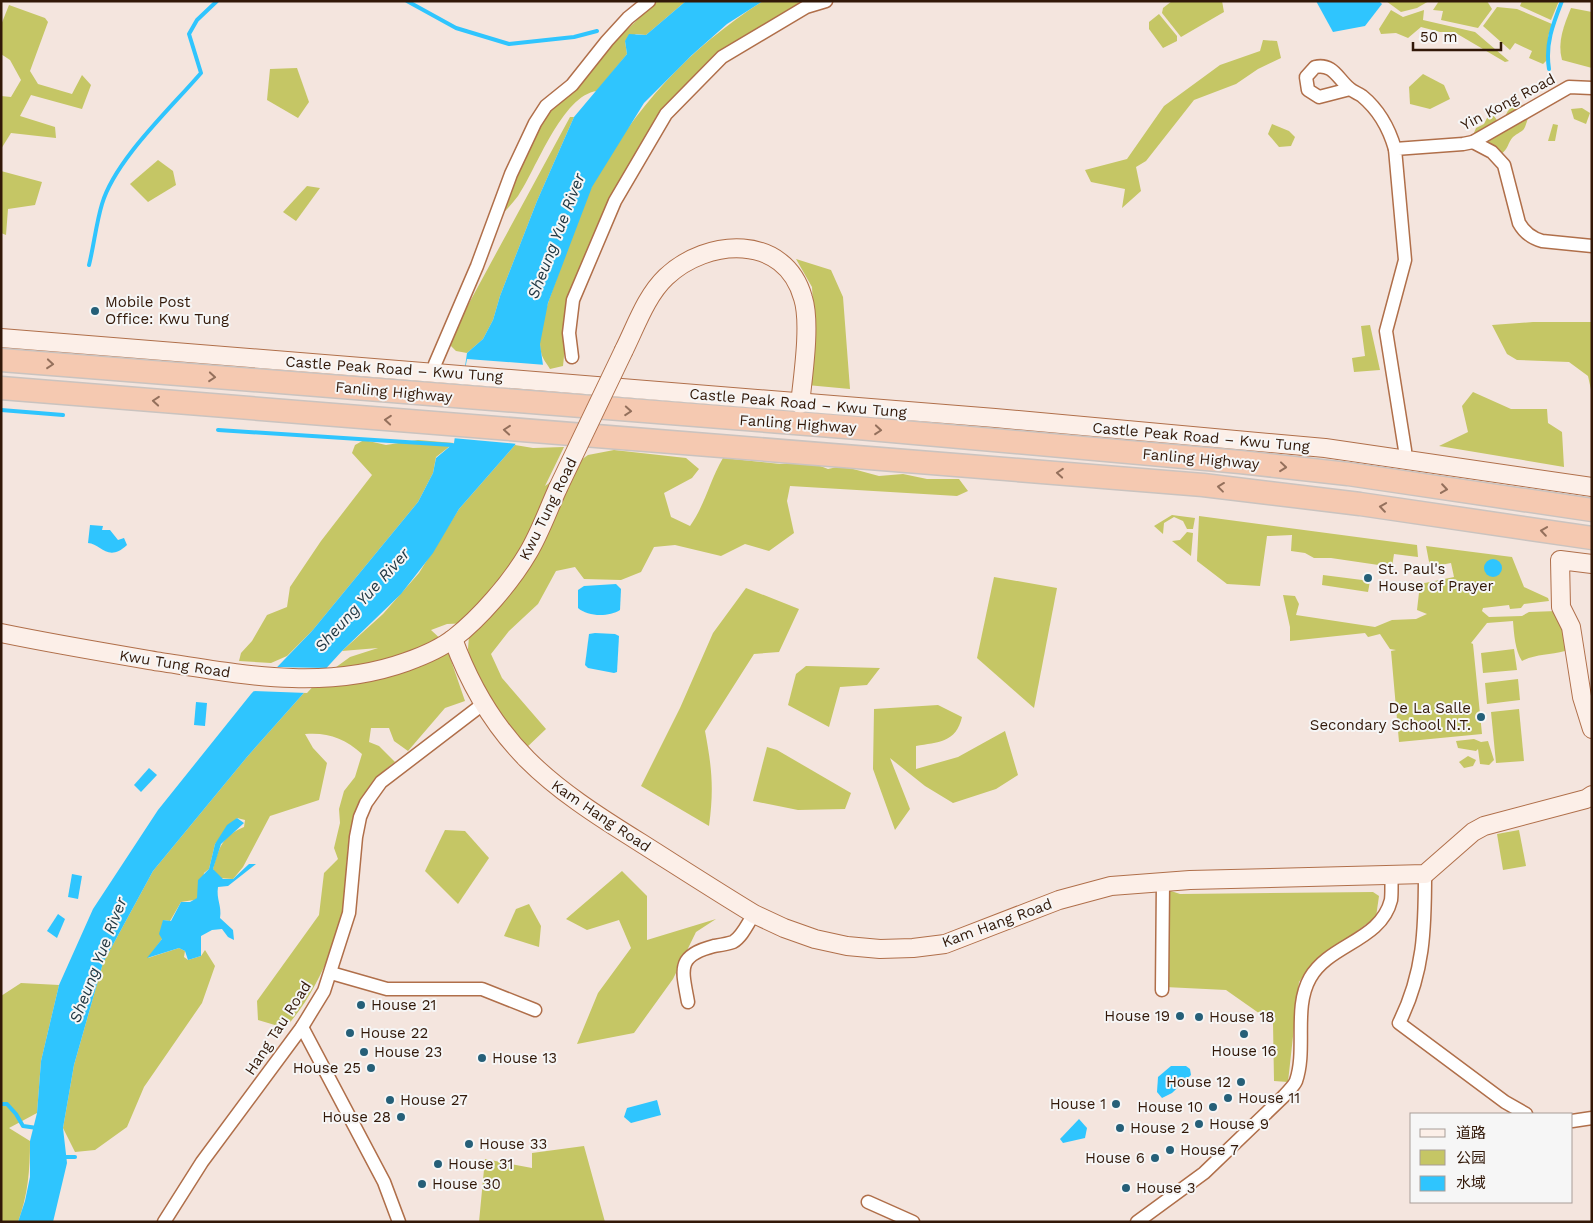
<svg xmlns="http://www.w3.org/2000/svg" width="1593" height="1223" font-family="'Work Sans','Noto Sans SC',sans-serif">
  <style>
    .green { fill: #c5c665 }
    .water { fill: #2fc5fe }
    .pier { fill: #f4e5de }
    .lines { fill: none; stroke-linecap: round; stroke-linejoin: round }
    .stream { stroke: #2fc5fe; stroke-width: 4 }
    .street-casing { stroke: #b06f4a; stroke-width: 15 }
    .secondary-casing { stroke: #b06f4a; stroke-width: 20 }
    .highway-casing { stroke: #cac3bf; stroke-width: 25 }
    .street { stroke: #fff; stroke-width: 12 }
    .secondary { stroke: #fcefe8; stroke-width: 18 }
    .highway { stroke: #f5c9b1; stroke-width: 22 }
    .secondary-bridge-casing { stroke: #b06f4a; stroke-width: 20; stroke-linecap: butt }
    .secondary-bridge { stroke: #fcefe8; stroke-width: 18 }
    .oneway { stroke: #94705c }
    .poi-dot { fill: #255f78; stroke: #f6f6f6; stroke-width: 2 }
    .labels { text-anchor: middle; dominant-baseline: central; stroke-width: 4; stroke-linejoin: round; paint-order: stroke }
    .street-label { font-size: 15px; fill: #321808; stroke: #f6f6f6 }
    .poi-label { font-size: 15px; fill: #321808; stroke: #f6f6f6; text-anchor: start }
    .water-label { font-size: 16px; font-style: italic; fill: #233944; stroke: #f6f6f6 }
  </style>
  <rect width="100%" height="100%" fill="#f4e5de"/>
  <g class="green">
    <path d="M657 1H686L646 35 636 34 625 41 627 54 597 91C562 95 536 170 518 196 512 204 504 212 498 219L531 142 549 111 574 92 611 45Z"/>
    <path d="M763 1H809L719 53 656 117 600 221 570 297 563 366 550 369C547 364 542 358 541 352 536 331 551 295 558 275 568 245 578 214 592 186 635 107 688 49 763 1Z"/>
    <path d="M1172 1H1222L1224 12 1181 37 1162 13 1163 8Z"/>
    <path d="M1386 1H1429L1417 8 1401 12Z"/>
    <path d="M1439 1H1487L1492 9 1478 28 1441 20 1443 11 1433 10Z"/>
    <path d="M1522 1H1559L1551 20 1520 6Z"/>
    <path d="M9 5 45 18 48 22 30 71 38 84 72 94 82 75 91 85 82 109 31 95 20 116 55 127 56 138 11 133 1 149V96L11 97 21 80 10 60 1 54V25Z"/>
    <path d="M1497 7 1517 9 1552 24 1548 37V59L1543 64 1529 58 1532 51 1515 43 1510 50 1483 26Z"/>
    <path d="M1571 8 1592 12V68L1562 60C1557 42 1564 25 1571 8Z"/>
    <path d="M1391 10 1403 17 1424 10 1423 20 1475 32 1509 61 1505 62 1454 32H1440L1421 27 1408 38 1396 33 1381 34 1379 29Z"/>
    <path d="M1159 14 1177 36V41L1163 48 1149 29V22Z"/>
    <path d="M1263 40 1277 41 1281 58 1258 69 1236 84 1194 100 1146 161 1136 167 1141 191 1122 208 1125 189 1091 182 1085 170 1127 159 1164 106 1220 65 1260 51Z"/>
    <path d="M297 68 309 102 298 118 267 100 270 69Z"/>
    <path d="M1423 74 1444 85 1450 99 1430 109 1410 104 1409 87Z"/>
    <path d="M1520 102 1528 118C1523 134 1525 128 1513 137 1508 142 1508 150 1501 154L1471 140 1476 128 1484 124 1487 118 1494 116 1502 127C1505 114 1508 107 1520 102Z"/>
    <path d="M1582 108 1590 113 1586 124 1574 119 1571 109Z"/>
    <path d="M570 117H574L537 201 500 296 493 320 483 339 467 353 456 351 450 345 461 318Z"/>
    <path d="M1272 124 1289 131 1295 137 1291 146 1279 147 1268 134Z"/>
    <path d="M1553 124 1558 125 1555 141H1548Z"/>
    <path d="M158 160 173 171 176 185 148 202 130 184Z"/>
    <path d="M1 171 42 182 35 205 8 209 6 235 1 233Z"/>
    <path d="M307 186 320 188 296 221 283 212Z"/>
    <path d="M796 259 831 270 843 297 850 389 807 385 814 320 812 287Z"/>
    <path d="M1533 322H1592V394L1588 376 1569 362 1517 360 1507 354 1492 325Z"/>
    <path d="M1370 325 1380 370 1354 372 1352 358 1365 356 1361 326Z"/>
    <path d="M1473 392 1511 409H1547L1548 423 1562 432 1564 467 1439 446 1468 432 1462 406Z"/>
    <path d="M364 440 386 445 418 440 454 443 436 457 433 473 418 502 312 631 287 656 271 663 239 661 241 653 252 641 267 615 287 607 290 587 321 541 372 475 352 453 355 445Z"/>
    <path d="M515 445 533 448 564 447 545 486 588 455 614 450 686 458 699 469 692 478 664 493 671 517 690 526C706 503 709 482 723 458L780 464 810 462 828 469 842 466 879 476 903 474 927 479H959L968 491 957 496 790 486 787 501 794 533 769 551 745 544 721 556 675 545 654 547 641 572 621 580 584 579 575 567 556 571 538 604 509 631 491 654 502 678 546 729 524 750 473 673 468 649 470 623 447 624 431 630 445 643 465 701 445 708 408 751 394 741 389 728H371L369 742 379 746 395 762C333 808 353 858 342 925 341 933 335 942 332 949 319 979 307 1004 285 1028L258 1020 257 1001 319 915 324 873 338 859 334 848 340 823 339 809 344 791 355 777 362 754C345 738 327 732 305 734L313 748 327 763 319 800 270 816 243 867 233 879 218 878 213 869C219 848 222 836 244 827L245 820 237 818 215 844 209 869 204 873 200 899 181 902 170 921 163 920 162 939 148 958 179 948 185 951 184 957 188 960 201 956 205 950 215 966 202 1003 144 1087 127 1127 95 1150 75 1152 63 1128 74 1065 103 963 153 871 247 757 310 686 350 657 378 648 342 651 383 614 419 573 459 509Z"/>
    <path d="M1172 515 1195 518 1193 529H1187L1183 521 1174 517 1164 523 1163 534 1154 526Z"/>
    <path d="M1199 516 1417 545 1418 557 1394 554 1392 567 1331 558H1314L1305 553 1291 551 1292 535 1267 536 1260 586 1227 584 1197 561Z"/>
    <path d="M1187 532 1193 533 1191 556 1172 541 1180 540Z"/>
    <path d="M1426 546 1512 557 1524 587 1548 598 1549 601 1524 604 1521 608 1510 609 1509 605 1483 608 1482 611 1489 617 1522 616 1529 612 1557 611 1562 616 1568 653 1565 651C1550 655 1535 654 1522 661 1515 650 1514 634 1513 621L1487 623 1471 643 1473 644 1482 734 1399 742 1391 651 1396 650 1390 649 1380 634 1368 637 1365 633 1290 641V627L1283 595 1295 596 1299 604 1296 615 1375 627 1392 620 1416 619 1427 614 1417 610 1420 584 1454 577 1451 563 1430 567Z"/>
    <path d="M1323 575 1370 581 1368 592 1322 585Z"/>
    <path d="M994 577 1057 588 1034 708 977 658Z"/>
    <path d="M746 588 799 609 779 652 754 654 705 731C712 768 714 789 709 826L641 786 680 708 713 633Z"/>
    <path d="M1514 649 1517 670 1483 673 1481 653Z"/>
    <path d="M806 666 880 668 867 685 840 687 829 727 788 705 796 674Z"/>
    <path d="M1518 679 1520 700 1487 704 1485 683Z"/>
    <path d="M938 705 962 717C956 743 938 742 916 746V769L958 757 1005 731 1018 775 996 789 953 803 925 786 890 758 910 809 895 830 873 769 874 709Z"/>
    <path d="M1519 709 1524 761 1496 763 1491 712Z"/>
    <path d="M1474 739 1481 742 1488 741 1494 760 1489 765 1480 764 1478 749 1476 751 1458 748 1456 741Z"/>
    <path d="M767 747 777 750 851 793 845 809 798 810 753 801Z"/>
    <path d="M1468 756 1476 760 1473 766 1464 768 1459 762Z"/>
    <path d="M445 830 465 831 489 858 458 904 425 871Z"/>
    <path d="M1519 830 1526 866 1503 870 1497 834Z"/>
    <path d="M622 871 647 896V940L716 919 696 932 673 979 634 1033 577 1044 598 993 631 948 619 920 587 930 566 919Z"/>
    <path d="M1168 890 1180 894 1373 892 1379 896 1376 917 1312 964 1299 982 1288 1082 1274 1081 1273 1023 1226 990 1165 987Z"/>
    <path d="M529 904 541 926 539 947 504 936 516 909Z"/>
    <path d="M21 983 59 985 41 1061 37 1113 9 1128 30 1141C30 1170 28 1195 18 1222H1V996Z"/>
    <path d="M584 1146 605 1222H479L485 1159 532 1168V1153Z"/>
  </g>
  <g class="water">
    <path d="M686 1H763L727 24 692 55 644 103 592 187 548 303 540 344 543 365 515 445 459 509 433 553 401 594 342 651 310 686 247 757 153 871 103 963 74 1065 63 1128 67 1163 53 1222H18L25 1201 30 1177V1141L37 1113 41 1061 59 985 93 909 158 810 251 694 312 631 418 502 433 473 436 458 454 443 467 353 483 339 493 320 500 296 537 201 574 117 627 54 625 41 629 34 646 35Z"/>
    <path d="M1316 1H1379L1382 4 1365 26 1333 32Z"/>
    <path d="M90 525 103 526 102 530H110L118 540 124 538 127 545C108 563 101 544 88 543Z"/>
    <circle cx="1493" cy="568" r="9"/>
    <path d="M616 584 621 589 620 610C609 617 588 617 578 608V590L584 586Z"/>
    <path d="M595 633 615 634 619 636 617 672 614 673 588 668 585 665 589 634Z"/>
    <path d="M196 702 207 703 205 726 194 725Z"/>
    <path d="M149 768 157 775 141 792 134 785Z"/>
    <path d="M237 818 244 823 221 844 213 869 223 879H233L249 864H256L228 886 218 887C216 899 222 906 220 918L233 930 234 940 228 937 222 929 212 930 201 936V956L188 960 185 951 179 948 147 958 162 939 159 934 163 920 171 921 181 902H190L197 898 198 880 209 869 215 844 227 825Z"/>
    <path d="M72 874 82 876 78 899 68 897Z"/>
    <path d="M58 914 65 919 57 938 47 931Z"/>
    <path d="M1171 1066H1186L1190 1069 1191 1075 1172 1093 1162 1098 1157 1092 1158 1077Z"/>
    <path d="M657 1100 661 1115 631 1123 624 1117 627 1108Z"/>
    <path d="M1079 1119 1087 1128 1085 1138 1063 1143 1060 1139Z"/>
  </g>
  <g class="pier">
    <path d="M467 359 546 365 518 444 452 438Z"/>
    <path d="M273 667 330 668 307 693 251 691Z"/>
  </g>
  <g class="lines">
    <g class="stream">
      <path d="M407 1 456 28 509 44 574 37 597 31"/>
      <path d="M1549 69C1545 44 1553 24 1562 1"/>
      <path d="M89 265C94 245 96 224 102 204 115 160 170 109 201 73L189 34 197 20 217 1"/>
      <path d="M1 410 63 415"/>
      <path d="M218 430 452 445"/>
      <path d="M1 1104H7L16 1114 23 1126 37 1128"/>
      <path d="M62 1157H75"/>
    </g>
    <defs>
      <g id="street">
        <path d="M1350 89 1319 97 1308 90 1306 77 1315 67C1333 63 1338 79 1349 88 1353 92 1358 93 1362 96 1379 110 1389 128 1395 149"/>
        <path d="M1473 142 1492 152 1504 165 1519 223C1524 232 1531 238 1542 241L1592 246"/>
        <path d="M572 357 569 333 573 300 615 201 666 114 722 57 806 7 826 1"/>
        <path d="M436 373 435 364 477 266 511 174 535 123 546 106 572 85 607 41 628 18 649 1"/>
        <path d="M1405 460V450L1386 331 1405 260 1395 149 1463 144 1473 142 1569 87 1592 88"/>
        <path d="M1425 874C1425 929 1424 973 1399 1023L1505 1102 1526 1114"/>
        <path d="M331 973 387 989H482L535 1010"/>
        <path d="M1162 990 1163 882"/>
        <path d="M688 1002C682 969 676 956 714 946 720 945 727 944 733 942 742 937 748 923 754 914"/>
        <path d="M302 1027 384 1182 399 1222"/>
        <path d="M1572 1121 1592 1118"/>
        <path d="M868 1202 913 1222"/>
        <path d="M164 1222 202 1162 302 1027 324 991 349 913 356 837 360 817 366 803 381 782 483 704"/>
        <path d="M1137 1222 1204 1173 1284 1096C1288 1091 1294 1086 1296 1081 1307 1049 1293 1008 1310 978 1329 944 1381 941 1391 900 1392 892 1391 884 1392 876"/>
      </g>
      <g id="secondary">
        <path d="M1 338 995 418 1325 448 1592 487"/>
        <path d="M624 350C636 326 646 296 666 277 707 238 785 233 803 298 811 323 803 376 800 404"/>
        <path d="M1592 564 1560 560 1561 607 1571 627 1582 697 1592 729"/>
        <path d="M1 633C54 644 108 653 161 662 244 675 325 691 406 662 423 656 440 649 454 638 480 618 511 582 528 553 540 533 548 510 558 488"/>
        <path d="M453 639C492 745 549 786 641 843 679 867 716 891 754 914L784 928 815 939 847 946 880 949 913 948 945 944 1059 900 1111 886 1190 880 1425 874 1473 832 1484 826 1586 799 1592 795"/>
      </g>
      <g id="highway">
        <path d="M1 360 858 428 1240 462 1348 474 1592 510"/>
        <path d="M1 388 1203 485 1360 504 1592 538"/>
      </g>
    </defs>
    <use href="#street" class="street-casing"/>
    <use href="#secondary" class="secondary-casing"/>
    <use href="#highway" class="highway-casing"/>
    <use href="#street" class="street"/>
    <use href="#secondary" class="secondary"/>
    <use href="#highway" class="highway"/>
    <defs>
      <path id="secondary-bridge" d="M558 488 624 350"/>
    </defs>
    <use href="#secondary-bridge" class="secondary-bridge-casing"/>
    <use href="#secondary-bridge" class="secondary-bridge"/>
  </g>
  <defs><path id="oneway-chevron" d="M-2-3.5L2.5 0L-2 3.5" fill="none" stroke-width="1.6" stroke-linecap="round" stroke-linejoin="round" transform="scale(1.25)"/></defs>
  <g class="oneway">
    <use href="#oneway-chevron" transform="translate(50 364) rotate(5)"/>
    <use href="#oneway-chevron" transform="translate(212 377) rotate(5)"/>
    <use href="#oneway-chevron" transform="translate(156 401) rotate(-175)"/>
    <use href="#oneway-chevron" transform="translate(628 411) rotate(4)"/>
    <use href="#oneway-chevron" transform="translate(388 420) rotate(-175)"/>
    <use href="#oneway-chevron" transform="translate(507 430) rotate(-175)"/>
    <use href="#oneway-chevron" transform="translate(878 430) rotate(5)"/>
    <use href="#oneway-chevron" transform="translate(1283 467) rotate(6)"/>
    <use href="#oneway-chevron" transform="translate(1060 473) rotate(-175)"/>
    <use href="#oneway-chevron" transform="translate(1221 487) rotate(-173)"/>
    <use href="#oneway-chevron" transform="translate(1444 489) rotate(8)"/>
    <use href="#oneway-chevron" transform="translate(1383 507) rotate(-172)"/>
    <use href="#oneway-chevron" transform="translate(1544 531) rotate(-172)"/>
  </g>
  <g class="poi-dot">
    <circle cx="95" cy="311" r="5"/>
    <circle cx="1368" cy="578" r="5"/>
    <circle cx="1481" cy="717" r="5"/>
    <circle cx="361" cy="1005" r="5"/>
    <circle cx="1180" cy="1016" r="5"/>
    <circle cx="1199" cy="1017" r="5"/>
    <circle cx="350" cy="1033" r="5"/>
    <circle cx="1244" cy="1034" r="5"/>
    <circle cx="364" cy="1052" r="5"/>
    <circle cx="482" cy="1058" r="5"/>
    <circle cx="371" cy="1068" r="5"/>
    <circle cx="1241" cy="1082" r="5"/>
    <circle cx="1228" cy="1098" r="5"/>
    <circle cx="390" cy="1100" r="5"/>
    <circle cx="1116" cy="1104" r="5"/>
    <circle cx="1213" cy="1107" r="5"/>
    <circle cx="401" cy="1117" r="5"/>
    <circle cx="1199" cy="1124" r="5"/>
    <circle cx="1120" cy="1128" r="5"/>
    <circle cx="469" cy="1144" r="5"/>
    <circle cx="1170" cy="1150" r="5"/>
    <circle cx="1155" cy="1158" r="5"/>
    <circle cx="438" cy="1164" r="5"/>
    <circle cx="422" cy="1184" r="5"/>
    <circle cx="1126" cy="1188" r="5"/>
  </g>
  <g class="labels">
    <g class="street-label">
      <text transform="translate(1508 102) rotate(-28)">Yin Kong Road</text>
      <text transform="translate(394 369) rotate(4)">Castle Peak Road – Kwu Tung</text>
      <text transform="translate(394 392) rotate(5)">Fanling Highway</text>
      <text transform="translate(798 403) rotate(5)">Castle Peak Road – Kwu Tung</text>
      <text transform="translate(798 424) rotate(4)">Fanling Highway</text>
      <text transform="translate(1201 437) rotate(5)">Castle Peak Road – Kwu Tung</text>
      <text transform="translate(1201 459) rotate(5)">Fanling Highway</text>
      <text transform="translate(548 509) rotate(-64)">Kwu Tung Road</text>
      <text transform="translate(175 664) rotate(9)">Kwu Tung Road</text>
      <text transform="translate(601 816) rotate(34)">Kam Hang Road</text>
      <text transform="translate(997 923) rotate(-20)">Kam Hang Road</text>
      <text transform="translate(278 1028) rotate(-57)">Hang Tau Road</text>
    </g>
    <g class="poi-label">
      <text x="105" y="302">Mobile Post<tspan x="105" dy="17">Office: Kwu Tung</tspan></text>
      <text x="1378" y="569">St. Paul's<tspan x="1378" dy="17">House of Prayer</tspan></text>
      <text x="1471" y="708" text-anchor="end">De La Salle<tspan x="1471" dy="17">Secondary School N.T.</tspan></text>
      <text x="371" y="1005">House 21</text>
      <text x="1170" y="1016" text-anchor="end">House 19</text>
      <text x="1209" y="1017">House 18</text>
      <text x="360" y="1033">House 22</text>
      <text x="1244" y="1051" text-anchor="middle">House 16</text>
      <text x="374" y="1052">House 23</text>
      <text x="492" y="1058">House 13</text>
      <text x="361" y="1068" text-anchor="end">House 25</text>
      <text x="1231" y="1082" text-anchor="end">House 12</text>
      <text x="1238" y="1098">House 11</text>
      <text x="400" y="1100">House 27</text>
      <text x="1106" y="1104" text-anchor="end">House 1</text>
      <text x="1203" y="1107" text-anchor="end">House 10</text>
      <text x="391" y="1117" text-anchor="end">House 28</text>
      <text x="1209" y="1124">House 9</text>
      <text x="1130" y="1128">House 2</text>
      <text x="479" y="1144">House 33</text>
      <text x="1180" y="1150">House 7</text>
      <text x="1145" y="1158" text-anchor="end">House 6</text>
      <text x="448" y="1164">House 31</text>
      <text x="432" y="1184">House 30</text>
      <text x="1136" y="1188">House 3</text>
    </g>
    <g class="water-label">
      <text transform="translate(556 236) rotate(-69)">Sheung Yue River</text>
      <text transform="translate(362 600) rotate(-48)">Sheung Yue River</text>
      <text transform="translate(98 960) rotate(-69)">Sheung Yue River</text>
    </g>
  </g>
  <rect width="1593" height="1223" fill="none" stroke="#321808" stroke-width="5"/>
  <rect x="1410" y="1113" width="162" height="90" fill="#f6f6f6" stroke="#a89d97"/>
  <rect x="1420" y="1129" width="25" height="8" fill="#fcefe8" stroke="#a89d97"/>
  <text x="1456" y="1138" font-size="15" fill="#321808">道路</text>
  <rect x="1420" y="1150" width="25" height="15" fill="#c5c665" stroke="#a89d97"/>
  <text x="1456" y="1163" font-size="15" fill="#321808">公园</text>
  <rect x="1420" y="1176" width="25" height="15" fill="#2fc5fe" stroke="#a89d97"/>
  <text x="1456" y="1188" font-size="15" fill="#321808">水域</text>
  <path d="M1413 42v8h88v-8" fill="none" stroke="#321808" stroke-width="2.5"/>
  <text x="1420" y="42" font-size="15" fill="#321808" stroke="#f6f6f6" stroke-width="4" paint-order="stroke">50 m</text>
</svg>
